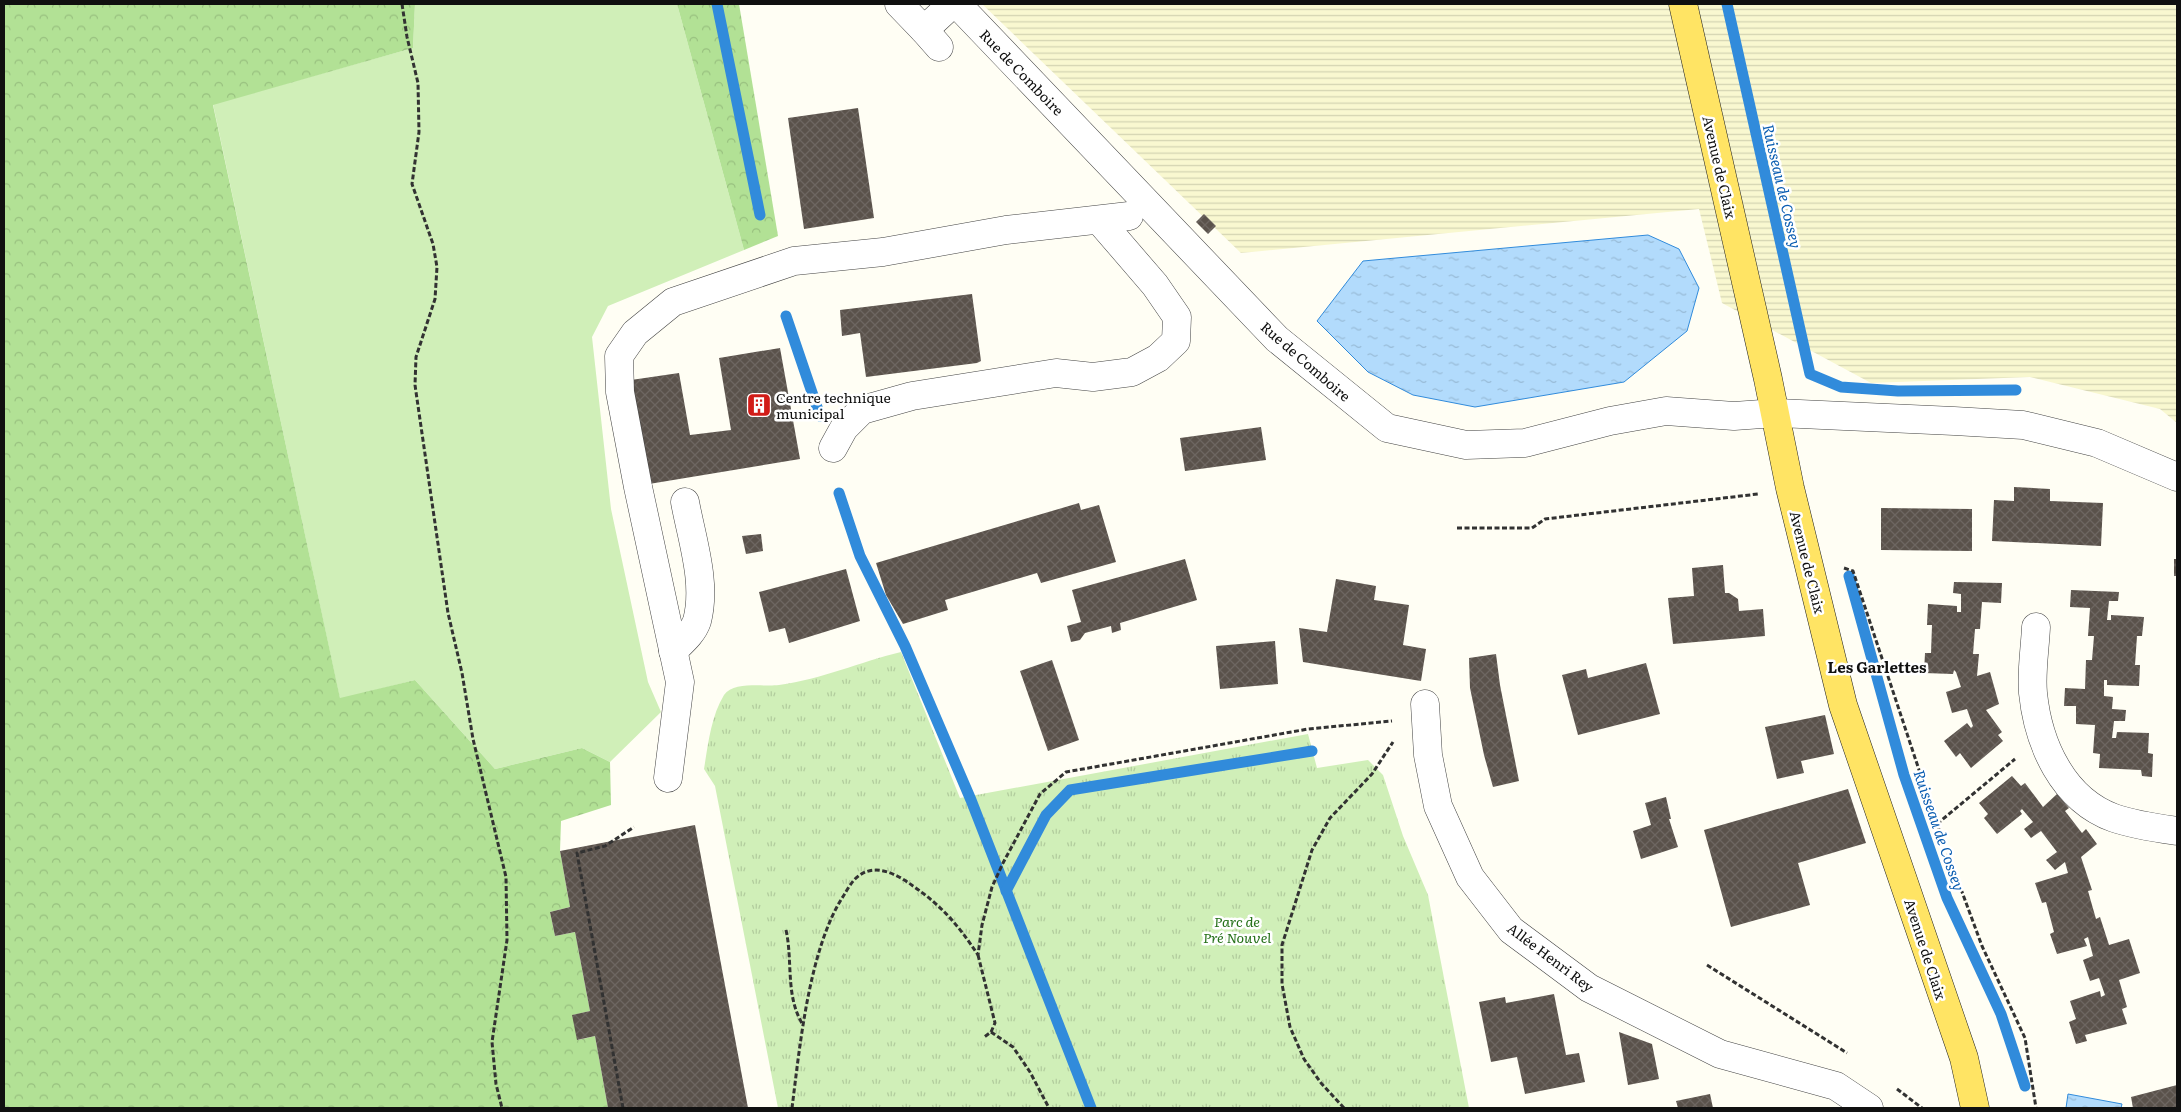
<svg xmlns="http://www.w3.org/2000/svg" width="2181" height="1112" font-family="Literata,serif">
  <style>
    .farmland { fill: url(#farmland-rules) }
    .grass { fill: #d0efb8 }
    .forest { fill: url(#forest-crowns) }
    .park { fill: url(#park-tufts) }
    .water { fill: url(#water-ripples); stroke: #318bdb }
    .lines { fill: none; stroke-linecap: round; stroke-linejoin: round }
    .stream { stroke: #318bdb; stroke-width: 11 }
    .building { fill: url(#building-cross-hatch) }
    .minor-casing { stroke: #434343; stroke-width: 29 }
    .major-casing { stroke: #212121; stroke-width: 29 }
    .path { stroke: #323232; stroke-width: 3; stroke-dasharray: 5 2.5; stroke-linecap: butt }
    .minor { stroke: #fff; stroke-width: 28 }
    .major { stroke: #ffe464; stroke-width: 28 }
    .labels { text-anchor: middle; dominant-baseline: central; stroke-width: 5; stroke-linejoin: round; paint-order: stroke }
    .street-label { font-size: 14px; fill: #101010; stroke: #fff }
    .poi-label { font-size: 14px; fill: #101010; stroke: #fff; text-anchor: start }
    .park-label { font-size: 14px; font-style: italic; fill: #247018; stroke: #fff }
    .water-label { font-size: 15px; font-style: italic; fill: #0a5db1; stroke: #fff }
    .neighbourhood-label { font-size: 15px; font-weight: bold; fill: #101010; stroke: #fff }
  </style>
  <defs>
    <pattern id="farmland-rules" width="6" height="5" patternUnits="userSpaceOnUse" patternTransform="scale(1.25)"><rect width="6" height="5" fill="#f9f8d0"/><path d="M0 2.5h6" fill="none" stroke="#d4d4b2"/></pattern>
    <pattern id="forest-crowns" width="20" height="18" patternUnits="userSpaceOnUse" patternTransform="scale(1.25)"><rect width="20" height="18" fill="#b2e195"/><path d="M2 6a3 3 0 1 1 6 0M12 15a3 3 0 1 1 6 0" fill="none" stroke="#98c07f"/></pattern>
    <pattern id="park-tufts" width="24" height="20" patternUnits="userSpaceOnUse" patternTransform="scale(1.25)"><rect width="24" height="20" fill="#d0efb8"/><path d="M3 7l-1-3M5 7V3M7 7l1-3M15 17l-1-3M17 17v-4M19 17l1-3" fill="none" stroke="#b2cc9d"/></pattern>
    <pattern id="water-ripples" width="26" height="14" patternUnits="userSpaceOnUse" patternTransform="scale(1.25)"><rect width="26" height="14" fill="#b2dbfc"/><path d="M2 4q2-2 4 0t4 0M15 11q2-2 4 0t4 0" fill="none" stroke="#98bbd7"/></pattern>
    <pattern id="building-cross-hatch" width="8" height="8" patternUnits="userSpaceOnUse" patternTransform="scale(1.25)"><rect width="8" height="8" fill="#5a524b"/><path d="M0 0l8 8M0 8l8-8" fill="none" stroke="#6d6661"/></pattern>
  </defs>
  <rect width="100%" height="100%" fill="#fffef4"/>
  <path class="farmland" d="M982 4H2177V423L2160 409 2030 377 1871 383 1722 303 1699 209 1241 253Z"/>
  <path class="grass" d="M415 4H677L744 250 608 306 592 337 611 509 648 682 661 712 610 762 582 748 495 769 415 680 340 699 213 104 413 48Z"/>
  <g class="forest">
    <path d="M4 4H415L413 48 213 105 340 698 415 680 495 769 582 748 610 762 611 805 561 821 560 851 570 907 550 912 555 936 575 932 590 1011 573 1015 578 1040 595 1036 608 1108H4Z"/>
    <path d="M677 4H739L778 236 744 250Z"/>
  </g>
  <path class="park" d="M901 652 960 798 1308 734 1317 768 1368 760 1383 775 1403 836 1428 895 1469 1108H778L715 786 704 769C708 745 711 716 724 695 734 681 764 687 779 685 823 679 859 662 901 652Z"/>
  <g class="water">
    <path d="M1648 235 1679 249 1699 288 1687 331 1624 382 1475 407 1413 395 1368 372 1317 321 1363 261Z"/>
    <path d="M2068 1094 2122 1104 2121 1108H2066Z"/>
  </g>
  <g class="lines">
    <g class="stream">
      <path d="M717 4 760 215"/>
      <path d="M1727 4 1810 374 1841 387 1898 391 2016 390"/>
      <path d="M786 316 820 416"/>
      <path d="M839 493 860 556 905 646 971 800 1091 1108"/>
      <path d="M1849 576 1904 775 1947 898 2001 1014 2025 1086"/>
      <path d="M1006 891 1046 815 1070 790 1312 751"/>
    </g>
  </g>
  <g class="building">
    <path d="M858 108 874 218 804 229 788 118Z"/>
    <path d="M1204 214 1216 226 1208 234 1196 222Z"/>
    <path d="M972 294 981 361 977 363 866 377 860 333 842 336 840 310Z"/>
    <path d="M780 348 800 459 649 484 631 380 679 373 690 435 731 430 719 358Z"/>
    <path d="M1261 427 1266 460 1185 471 1180 438Z"/>
    <path d="M2014 487 2050 489V501L2103 503 2101 546 1992 541 1994 500 2014 501Z"/>
    <path d="M1079 503 1081 510 1099 505 1116 562 1041 583 1037 573 945 600 948 610 903 624 886 595 876 563Z"/>
    <path d="M1881 508 1972 509V551L1881 550Z"/>
    <path d="M761 534 763 551 746 554 742 536Z"/>
    <path d="M1185 559 1197 600 1120 623 1121 630 1112 633 1111 626 1085 633 1080 640 1071 642 1067 626 1081 622 1072 590Z"/>
    <rect x="2174" y="559" width="3" height="17"/>
    <path d="M1723 565 1725 593H1729L1738 599 1739 611 1763 609 1765 636 1673 644 1668 598 1694 596 1692 568Z"/>
    <path d="M846 569 860 621 789 643 785 628 769 632 759 592Z"/>
    <path d="M1336 579 1376 586 1374 600 1409 605 1403 645 1426 649 1421 681 1303 662 1299 628 1327 632Z"/>
    <path d="M1954 582 2002 583 2001 603 1982 602 1980 629H1975L1973 654H1979L1977 676 1990 672 1999 704 1986 710 2002 732 1998 735 2003 741 1971 768 1960 753 1956 757 1944 741 1967 723 1971 728 1973 726 1967 709 1952 713 1946 692 1961 687 1956 672 1954 670 1953 674 1924 673 1925 653H1931L1932 625H1927L1928 604 1957 606V612H1961V594L1953 593Z"/>
    <path d="M2071 590 2119 592 2118 601H2109L2107 620H2111V615L2144 617 2142 636H2137L2135 665H2140L2139 686 2107 685V680H2104V696L2113 697 2112 709 2126 710 2125 721H2114L2112 738H2116L2117 732 2149 733 2148 753 2153 754 2152 777 2142 776 2141 770 2099 768 2100 754 2093 753 2095 725 2076 724V706H2064L2065 688 2085 689 2086 660H2092L2094 636H2088L2090 608 2070 607Z"/>
    <path d="M1275 641 1278 684 1220 689 1216 646Z"/>
    <path d="M1496 654 1500 685 1519 781 1493 787 1484 755 1470 688 1469 658Z"/>
    <path d="M1052 660 1079 740 1048 751 1020 671Z"/>
    <path d="M1646 663 1660 714 1578 735 1562 675 1586 669 1588 678Z"/>
    <path d="M1825 715 1834 754 1801 761 1804 773 1777 779 1765 727Z"/>
    <path d="M2012 776 2021 786 2025 783 2043 807 2057 794 2069 808 2065 811 2082 833 2086 829 2097 844 2081 857 2092 890 2088 891 2096 919 2100 917 2109 945 2129 939 2140 973 2119 980 2127 1007 2122 1009 2127 1024 2085 1035 2087 1041 2076 1044 2069 1022 2076 1019 2070 1001 2100 991 2101 997 2105 995 2099 978 2090 981 2083 960 2093 956 2088 937 2084 939 2087 946 2057 954 2050 934 2054 932 2046 902 2042 903 2035 883 2068 873 2065 862 2055 870 2046 860 2057 852 2041 831 2031 838 2024 829 2033 822 2022 809 2020 811 2022 814 1997 834 1984 818 1988 814 1979 803Z"/>
    <path d="M1848 789 1866 843 1798 863 1810 905 1731 927 1704 830Z"/>
    <path d="M1666 797 1671 819H1669L1678 847 1641 859 1633 831 1651 825 1645 803Z"/>
    <path d="M695 825 748 1108H608L595 1036 577 1040 572 1015 590 1011 575 932 555 936 550 912 570 907 560 851Z"/>
    <path d="M1554 994 1566 1055 1579 1053 1585 1082 1525 1094 1517 1057 1491 1062 1479 1002 1505 997 1506 1003Z"/>
    <path d="M1619 1032 1652 1044 1659 1079 1628 1085Z"/>
    <path d="M2177 1085V1108H2133L2131 1097Z"/>
    <path d="M1710 1094 1713 1108H1678L1676 1101Z"/>
  </g>
  <g class="lines">
    <defs>
      <g id="minor">
        <path d="M899 4 924 30 952 4"/>
        <path d="M957 4 1277 339 1387 428 1466 445 1525 443 1610 421 1666 411 1734 416 1776 413 1954 421 2023 425 2097 443 2177 477"/>
        <path d="M924 30 939 47"/>
        <path d="M833 448 844 428 862 410 912 396 1056 373 1093 377 1132 372 1158 358 1176 341 1177 317 1155 285 1099 220"/>
        <path d="M2036 627C2035 649 2031 672 2033 693 2038 743 2062 799 2114 818 2134 825 2156 828 2177 831"/>
        <path d="M673 651C682 642 693 633 697 621 707 583 692 540 685 502"/>
        <path d="M1425 704 1428 755 1438 806 1470 877 1511 930 1589 988 1720 1054 1836 1086 1869 1108"/>
        <path d="M668 778 680 682 638 487 620 392 619 356 635 333 673 302 794 261 883 252 1006 230 1129 216"/>
      </g>
      <path id="major" d="M1683 4 1768 379 1790 488 1843 705 1964 1058 1975 1108"/>
    </defs>
    <use href="#minor" class="minor-casing"/>
    <use href="#major" class="major-casing"/>
    <g class="path">
      <path d="M402 4 407 37 418 83 419 132 412 184 433 244 437 267 435 299 416 357 415 385 448 613 462 673 473 739 506 877 507 940 492 1042 496 1084 502 1108"/>
      <path d="M1457 528H1532L1545 519 1758 494"/>
      <path d="M1844 568 1853 571 1937 824 1982 946 2025 1038 2036 1108"/>
      <path d="M1937 824 2015 759"/>
      <path d="M786 930C793 961 785 996 803 1025"/>
      <path d="M978 955 995 1023 991 1032 983 1038"/>
      <path d="M1707 965 1847 1053"/>
      <path d="M991 1032 1013 1047 1030 1072 1049 1108"/>
      <path d="M1897 1089 1922 1108"/>
      <path d="M623 1108 577 853 605 846 634 827"/>
      <path d="M792 1108C800 1045 809 948 844 895 847 890 851 883 855 879 873 861 897 874 913 886 942 906 959 926 978 955L982 925 992 887 1003 863 1040 794 1066 772 1308 729 1392 721"/>
      <path d="M1344 1108 1321 1083 1304 1059 1290 1027 1282 984V945L1312 850 1330 818 1372 774 1393 742"/>
    </g>
    <use href="#minor" class="minor"/>
    <use href="#major" class="major"/>
  </g>
  <defs>
    <symbol id="building-square" viewBox="-11 -11 22 22"><rect x="-9" y="-9" width="18" height="18" rx="4" fill="#d11c18" stroke="#fff"/><path d="M-4-6H4V6H1V3H-1V6H-4ZM-2.5-4.3h1.7v1.8h-1.7ZM.8-4.3h1.7v1.8H.8ZM-2.5-1h1.7V.8h-1.7ZM.8-1h1.7V.8H.8Z" fill="#fff"/></symbol>
  </defs>
  <g fill-rule="evenodd">
    <use href="#building-square" x="745" y="391" width="28" height="28"/>
  </g>
  <g class="labels">
    <g class="street-label">
      <text transform="translate(1022 72) rotate(46)">Rue de Comboire</text>
      <text transform="translate(1720 167) rotate(77)">Avenue de Claix</text>
      <text transform="translate(1306 361) rotate(41)">Rue de Comboire</text>
      <text transform="translate(1808 562) rotate(76)">Avenue de Claix</text>
      <text transform="translate(1926 949) rotate(72)">Avenue de Claix</text>
      <text transform="translate(1551 957) rotate(37)">Allée Henri Rey</text>
    </g>
    <g class="poi-label">
      <text x="776" y="397">Centre technique<tspan x="776" dy="16">municipal</tspan></text>
    </g>
    <g class="park-label">
      <text x="1237" y="921">Parc de<tspan x="1237" dy="16">Pré Nouvel</tspan></text>
    </g>
    <g class="water-label">
      <text transform="translate(1783 186) rotate(77)">Ruisseau de Cossey</text>
      <text transform="translate(1940 830) rotate(71)">Ruisseau de Cossey</text>
    </g>
    <g class="neighbourhood-label">
      <text x="1877" y="666">Les Garlettes</text>
    </g>
  </g>
  <rect width="2181" height="1112" fill="none" stroke="#101010" stroke-width="10"/>
</svg>
